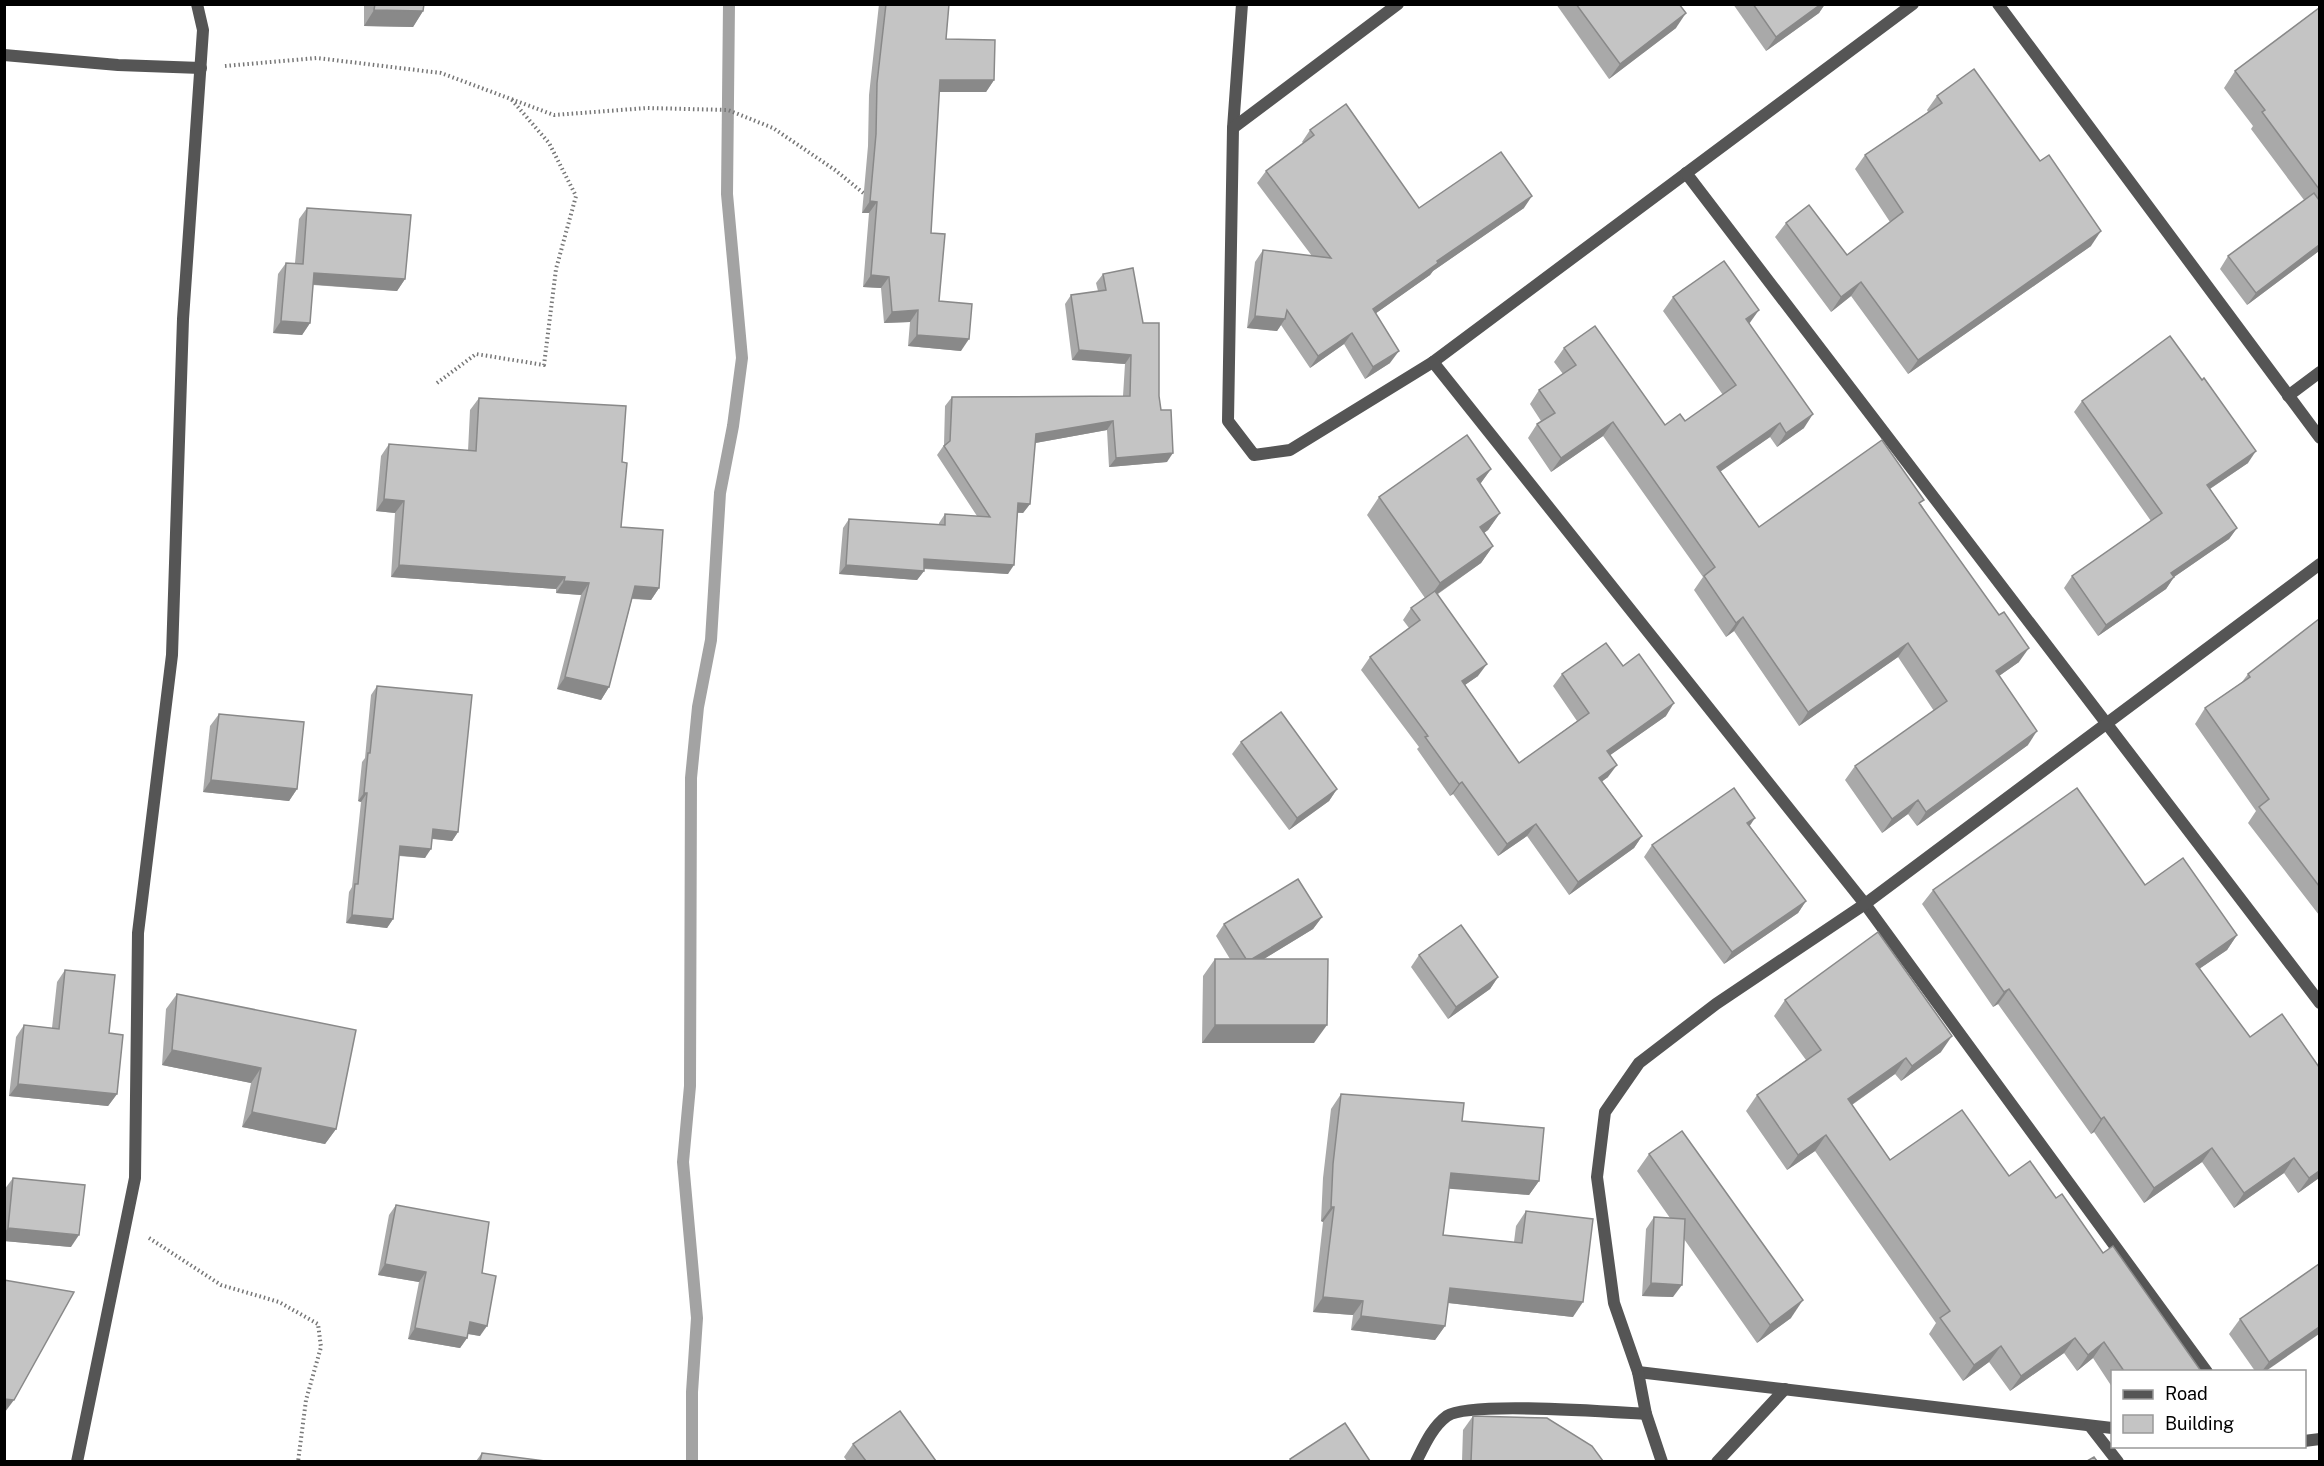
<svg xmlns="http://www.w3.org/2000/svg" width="2324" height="1466" font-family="'Public Sans',sans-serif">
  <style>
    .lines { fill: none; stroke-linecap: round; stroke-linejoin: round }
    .stream { stroke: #a3a3a3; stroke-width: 12 }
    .path { stroke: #777; stroke-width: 4; stroke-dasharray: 1.5 3; stroke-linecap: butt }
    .street { stroke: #555; stroke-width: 12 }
    .wall { fill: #a9a9a9 }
    .shaded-wall { fill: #898989 }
    .building { fill: #c4c4c4; stroke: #898989; stroke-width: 1.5 }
  </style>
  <rect width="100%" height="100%" fill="#fff"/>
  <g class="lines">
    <path class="stream" d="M692 1462V1392L697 1318 683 1162 690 1086 691 778 698 707 711 640 720 493 733 426 742 358 727 194 729 4"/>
    <g class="path">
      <path d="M225 66 317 58 441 73 554 115 647 108 728 110 773 128 835 170 867 196"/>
      <path d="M437 383 476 354 544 365 556 269 576 196 549 143 511 99"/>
      <path d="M149 1238 221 1285 279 1302 318 1324 321 1347 306 1400 298 1462"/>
    </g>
    <g class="street">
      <path d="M1242 4 1233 128 1228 421 1254 455 1290 450 1433 362 1913 4"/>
      <path d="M1998 4 2320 438"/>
      <path d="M4 55 118 65 201 68"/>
      <path d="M1233 128 1398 4"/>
      <path d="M1686 173 2320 1003"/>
      <path d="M1433 362 1865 904 2207 1372"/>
      <path d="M2288 396 2320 372"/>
      <path d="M1638 1372 2112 1428"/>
      <path d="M2090 1426 2118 1462"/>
      <path d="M2304 1441 2320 1439"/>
      <path d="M77 1462 135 1178 138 933 172 655 183 319 203 30 197 4"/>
      <path d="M1416 1462C1424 1446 1432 1427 1447 1416 1470 1401 1611 1412 1646 1414"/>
      <path d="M1662 1462 1646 1414 1638 1372 1614 1303 1597 1177 1605 1112 1639 1063 1716 1004 1865 904 2320 564"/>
      <path d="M1717 1462 1785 1389"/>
    </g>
  </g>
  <g class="wall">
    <path d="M364 4H424L423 11 413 27 364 26Z"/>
    <path d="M879 4H949L946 39 994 80 986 92H939L931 233 939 301 961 351 908 346 910 322 884 323 881 288 863 287 869 213H862L868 146 869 95Z"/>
    <path d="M1556 4H1679L1676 28 1609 79Z"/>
    <path d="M1733 4H1825L1819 13 1766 51Z"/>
    <path d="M2319 8V251L2247 305 2220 269 2228 256 2304 200 2251 129 2253 126 2224 88 2235 71Z"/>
    <path d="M1937 96 2091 246 1908 374 1851 296 1831 312 1775 237 1786 223 1847 255 1890 222 1855 169 1865 155 1928 112 1927 110Z"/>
    <path d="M1310 130 1419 208H1524L1433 271 1430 275 1376 313 1390 363 1365 379 1344 344 1310 368 1281 325 1277 331 1247 328 1255 262 1263 250 1312 256 1257 183 1266 171 1303 143 1302 142Z"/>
    <path d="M307 208 405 279 397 291 313 285 310 323 302 335 273 333 278 274 286 263H295L299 219Z"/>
    <path d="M1103 274 1143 323 1159 396 1167 462 1109 467 1107 430 1035 443 1030 504 1023 513H1018L1008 574 924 569V571L917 580 839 574 843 528 849 519 939 525V523L945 514 977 516 937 455 944 445 945 406 952 397 1123 396 1125 364 1072 360 1065 304 1071 295 1098 291 1096 283Z"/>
    <path d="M1673 297 1749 323 1804 428 1777 447 1770 437 1720 471 1759 527 1921 504 2019 662 1999 676 2028 745 1917 826 1908 814 1882 833 1845 780 1855 766 1934 711 1898 657 1799 726 1734 631 1726 637 1694 590 1703 577 1603 436 1551 472 1528 438 1537 424 1541 421 1530 404 1539 390 1563 374 1554 362 1564 348 1665 425 1685 421 1723 395 1663 311Z"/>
    <path d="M479 398 622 462 621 527 659 588 651 600 632 599 609 687 601 700 557 689 581 595 556 593V589L391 577 395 513 376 511 381 456 389 444 468 451 470 410Z"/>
    <path d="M2082 401 2248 463 2210 489 2237 528 2229 539 2174 577 2166 589 2098 636 2064 588 2072 576 2151 521 2074 412Z"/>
    <path d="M1491 469 1480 484 1500 513 1488 530 1484 533 1493 546 1481 563 1438 594 1478 676 1465 685 1519 763 1577 721 1553 686 1562 674 1623 666 1666 716 1610 755 1608 777 1602 781 1642 836 1634 848 1569 895 1527 836 1498 856 1453 794 1450 796 1417 749 1419 747 1361 670 1370 657 1409 628 1403 620 1411 608 1425 598 1367 515 1379 497Z"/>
    <path d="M2319 619V915L2248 823 2256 811 2195 724 2205 708 2242 682 2248 674Z"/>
    <path d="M377 686 458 832 452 841 432 839 425 858 399 856 393 919 387 928 346 923 349 892 352 887 361 802 358 801 362 762 365 758 371 695Z"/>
    <path d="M219 714 297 789 289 801 203 792 210 726Z"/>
    <path d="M1241 742 1337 789 1329 801 1289 830 1232 754Z"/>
    <path d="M1750 826 1806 901 1798 913 1724 964 1644 857 1652 845Z"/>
    <path d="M2145 885 2237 935 2227 950 2200 968 2319 1178 2298 1193 2284 1173 2234 1208 2202 1162 2144 1203 2094 1132 2091 1134 1998 1004 1993 1007 1922 904 1933 890Z"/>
    <path d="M1322 917 1313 929 1264 959 1314 1043H1202L1203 976 1215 959H1230L1216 936 1224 924Z"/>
    <path d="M1419 955 1498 977 1490 989 1448 1019 1411 967Z"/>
    <path d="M65 970 109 1033 117 1094 108 1106 9 1096 16 1037 24 1025 52 1028 57 982Z"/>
    <path d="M177 994 336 1129 325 1144 242 1127 251 1083 162 1065 166 1009Z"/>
    <path d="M1785 1000 1941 1052 1901 1081 1895 1074 1852 1105 1890 1160 2009 1176 2056 1198 2103 1253 2201 1371H2112V1387L2093 1358 2077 1371 2064 1353 2010 1391 1989 1362 1963 1381 1929 1334 1936 1323 1815 1151 1787 1170 1746 1111 1757 1095 1806 1060 1774 1016Z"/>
    <path d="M1341 1094 1462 1121 1539 1181 1529 1195 1449 1188 1443 1235 1514 1242 1516 1226 1526 1211 1573 1317 1448 1303 1445 1326 1435 1340 1351 1330 1353 1315 1313 1312 1323 1222 1321 1221 1323 1178 1331 1109Z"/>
    <path d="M1649 1154 1791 1318 1757 1343 1684 1239 1673 1297 1642 1296 1646 1229 1654 1217 1670 1218 1637 1171Z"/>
    <path d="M13 1178 71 1247 4 1241V1190Z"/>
    <path d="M396 1205 482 1273 480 1336 468 1334 467 1338 460 1348 408 1339 419 1282 378 1275 389 1215Z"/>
    <path d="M2319 1264 2266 1371H2255L2229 1334 2240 1319Z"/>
    <path d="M1473 1416 1603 1461H1462L1463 1430Z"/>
    <path d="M853 1444 936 1461H847L844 1457Z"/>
    <path d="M482 1453 545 1461H476Z"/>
  </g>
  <g class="shaded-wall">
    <path d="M1821 4H1825L1819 13 1766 51 1776 37Z"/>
    <path d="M374 10 423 11 413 27 364 26Z"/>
    <path d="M1686 13 1676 28 1609 79 1620 64Z"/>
    <path d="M940 80H994L986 92H932Z"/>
    <path d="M1532 196 1524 208 1433 271 1430 275 1365 321 1373 309 1437 261Z"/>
    <path d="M870 201 877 202 869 213H862Z"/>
    <path d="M2101 231 2091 246 1908 374 1918 360Z"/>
    <path d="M2319 245V251L2247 305 2256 293Z"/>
    <path d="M314 273 405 279 397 291 306 284Z"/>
    <path d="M871 275 889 277 881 288 863 287Z"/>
    <path d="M1861 282 1851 296 1831 312 1841 297Z"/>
    <path d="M918 310 910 322 884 323 892 312Z"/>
    <path d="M1759 310 1749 324 1746 319Z"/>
    <path d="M1255 316 1285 319 1277 331 1247 328Z"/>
    <path d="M281 321 310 323 302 335 273 333Z"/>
    <path d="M1352 333 1344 344 1310 368 1318 356Z"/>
    <path d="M917 335 969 339 961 351 908 346Z"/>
    <path d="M1079 350 1131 355 1125 364 1072 360Z"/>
    <path d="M1399 351 1390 363 1365 379 1373 367Z"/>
    <path d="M1813 414 1804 428 1777 447 1786 433Z"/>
    <path d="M1113 421 1107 430 1030 444 1036 434Z"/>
    <path d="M1613 422 1603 436 1551 472 1561 458Z"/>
    <path d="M1780 423 1770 437 1707 481 1717 467Z"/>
    <path d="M2256 451 2248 463 2199 496 2207 485Z"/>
    <path d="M1173 453 1167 462 1109 467 1116 458Z"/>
    <path d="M1491 469 1478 487 1477 479Z"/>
    <path d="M384 499 404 501 395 513 376 511Z"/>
    <path d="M1018 503 1030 504 1023 513 1012 512Z"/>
    <path d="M1500 513 1488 530 1467 545 1480 527Z"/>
    <path d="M2237 528 2229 539 2174 577 2166 589 2098 636 2106 625 2171 573Z"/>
    <path d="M1493 546 1481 563 1427 601 1440 583Z"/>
    <path d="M924 559 1014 565 1008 574 918 568Z"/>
    <path d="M399 565 565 577 556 589 391 577Z"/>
    <path d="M846 565 924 571 917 580 839 574Z"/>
    <path d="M564 581 589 583 581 595 556 593Z"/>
    <path d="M635 586 659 588 651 600 627 598Z"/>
    <path d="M1743 617 1734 631 1726 637 1736 623Z"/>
    <path d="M1908 643 1898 657 1799 726 1808 712Z"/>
    <path d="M2029 648 2019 662 1986 685 1996 671Z"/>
    <path d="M1487 664 1478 676 1453 693 1462 681Z"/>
    <path d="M565 677 609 687 601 700 557 689Z"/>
    <path d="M1674 703 1666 716 1599 763 1607 751Z"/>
    <path d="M2037 731 2028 745 1917 826 1926 812Z"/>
    <path d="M1617 765 1608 777 1591 790 1599 778Z"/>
    <path d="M211 780 297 789 289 801 203 792Z"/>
    <path d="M1462 782 1453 794 1450 796 1459 784Z"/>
    <path d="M1337 789 1329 801 1289 830 1297 818Z"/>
    <path d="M364 793H367L361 802 358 801Z"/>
    <path d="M1918 800 1908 814 1882 833 1892 819Z"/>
    <path d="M1755 818 1747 830V823Z"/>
    <path d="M1536 824 1527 836 1498 856 1507 844Z"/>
    <path d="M433 829 458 832 452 841 427 838Z"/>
    <path d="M1642 836 1634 848 1569 895 1578 882Z"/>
    <path d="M400 846 431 849 425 858 394 855Z"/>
    <path d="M1806 901 1798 913 1724 964 1732 952Z"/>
    <path d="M352 915 393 919 387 928 346 923Z"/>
    <path d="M1322 917 1313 929 1239 974 1247 962Z"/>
    <path d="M2237 935 2227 950 2186 978 2196 964Z"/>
    <path d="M1498 977 1490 989 1448 1019 1456 1007Z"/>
    <path d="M2009 989 1998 1004 1993 1007 2004 992Z"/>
    <path d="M1215 1025H1327L1314 1043H1202Z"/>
    <path d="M1952 1036 1941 1052 1901 1081 1912 1066Z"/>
    <path d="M172 1050 261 1068 251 1083 162 1065Z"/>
    <path d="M1906 1058 1895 1074 1837 1115 1848 1099Z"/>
    <path d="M18 1084 117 1094 108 1106 9 1096Z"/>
    <path d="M252 1112 336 1129 325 1144 242 1127Z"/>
    <path d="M2104 1117 2094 1132 2091 1134 2101 1119Z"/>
    <path d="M1826 1135 1815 1151 1787 1170 1798 1155Z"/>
    <path d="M2212 1148 2202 1162 2144 1203 2154 1188Z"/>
    <path d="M2294 1158 2284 1173 2234 1208 2244 1193Z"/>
    <path d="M2319 1171V1178L2298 1193 2309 1178Z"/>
    <path d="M1451 1173 1539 1181 1529 1195 1440 1188Z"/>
    <path d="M1331 1207H1334L1323 1222 1321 1221Z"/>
    <path d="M8 1228 79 1235 71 1247 4 1241V1233Z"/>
    <path d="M385 1264 426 1272 419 1282 378 1275Z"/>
    <path d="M1651 1283 1682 1285 1673 1297 1642 1296Z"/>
    <path d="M1450 1288 1583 1302 1573 1317 1440 1302Z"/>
    <path d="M1323 1297 1363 1301 1353 1315 1313 1312Z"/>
    <path d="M1803 1300 1791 1318 1757 1343 1770 1325Z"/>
    <path d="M1361 1316 1445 1326 1435 1340 1351 1330Z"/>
    <path d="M470 1322 487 1326 480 1336 463 1333Z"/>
    <path d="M2319 1327V1334L2266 1371H2262L2269 1362Z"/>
    <path d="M415 1328 467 1338 460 1348 408 1339Z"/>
    <path d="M2075 1338 2064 1353 2010 1391 2021 1376Z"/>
    <path d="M2104 1342 2093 1358 2077 1371 2088 1355Z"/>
    <path d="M2001 1346 1989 1362 1963 1381 1974 1365Z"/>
    <path d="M4 1399 14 1400 5 1412H4Z"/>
  </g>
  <g class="building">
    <path d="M375 4H424L423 11 374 10Z"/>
    <path d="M886 4H949L946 39 995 40 994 80H940L931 233 945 234 939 301 972 304 969 339 917 335 918 310 892 312 889 277 871 275 877 202 870 201 876 134 877 83Z"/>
    <path d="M1576 4H1679L1686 13 1620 64Z"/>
    <path d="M1753 4H1821L1776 37Z"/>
    <path d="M2319 8V189L2262 112 2265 110 2235 71Z"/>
    <path d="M1974 69 2040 161 2049 155 2101 231 1918 360 1861 282 1841 297 1786 223 1809 205 1847 255 1903 212 1865 155 1942 103 1937 96Z"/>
    <path d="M1346 104 1419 208 1501 152 1532 196 1437 261 1438 263 1373 309 1399 351 1373 367 1352 333 1318 356 1287 310 1285 319 1255 316 1263 250 1331 258 1266 171 1314 135 1310 130Z"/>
    <path d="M2314 193 2319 200V245L2256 293 2228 256Z"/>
    <path d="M307 208 411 215 405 279 314 273 310 323 281 321 286 263 303 264Z"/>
    <path d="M1724 261 1759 310 1746 319 1813 414 1786 433 1780 423 1717 467 1759 527 1882 440 1924 500 1919 503 1999 615 2004 612 2029 648 1996 671 2037 731 1926 812 1918 800 1892 819 1855 766 1947 701 1908 643 1808 712 1743 617 1736 623 1704 576 1715 567 1613 422 1561 458 1537 424 1555 413 1539 390 1576 365 1564 348 1595 326 1665 425 1680 414 1685 421 1736 385 1673 297Z"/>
    <path d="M1133 268 1143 323H1159V396L1161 410H1171L1173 453 1116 458 1113 421 1036 434 1030 504 1018 503 1014 565 924 559V571L846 565 849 519 945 525V514L990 517 944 446 950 441 952 397 1130 396 1131 355 1079 350 1071 295 1106 290 1103 274Z"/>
    <path d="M2170 336 2202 380 2204 378 2256 451 2207 485 2237 528 2171 573 2174 577 2106 625 2072 576 2162 513 2082 401Z"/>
    <path d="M479 398 626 406 622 462 627 463 621 527 663 530 659 588 635 586 609 687 565 677 589 583 564 581 565 577 399 565 404 501 384 499 389 444 476 451Z"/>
    <path d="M1467 435 1491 469 1477 479 1500 513 1480 527 1493 546 1440 583 1379 497Z"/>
    <path d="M1435 591 1487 664 1462 681 1519 763 1589 713 1562 674 1606 643 1623 666 1639 654 1674 703 1607 751 1617 765 1599 778 1642 836 1578 882 1536 824 1507 844 1462 782 1459 784 1425 737 1428 736 1370 657 1420 620 1411 608Z"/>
    <path d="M2319 619V886L2259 807 2269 799 2205 708 2250 677 2248 674Z"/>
    <path d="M377 686 472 695 458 832 433 829 431 849 400 846 393 919 352 915 355 884H358L367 793H364L368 753H370Z"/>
    <path d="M1281 712 1337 789 1297 818 1241 742Z"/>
    <path d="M219 714 304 722 297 789 211 780Z"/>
    <path d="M1734 788 1755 818 1747 823 1806 901 1732 952 1652 845Z"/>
    <path d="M2077 788 2145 885 2183 858 2237 935 2196 964 2250 1037 2282 1014 2319 1067V1171L2309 1178 2294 1158 2244 1193 2212 1148 2154 1188 2104 1117 2101 1119 2009 989 2004 992 1933 890Z"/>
    <path d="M1298 879 1322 917 1252 959H1246L1224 924Z"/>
    <path d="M1461 925 1498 977 1456 1007 1419 955Z"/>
    <path d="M1878 932 1952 1036 1912 1066 1906 1058 1848 1099 1890 1160 1962 1110 2009 1176 2030 1161 2056 1198 2062 1194 2103 1253 2113 1246 2201 1371H2124L2104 1342 2088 1355 2075 1338 2021 1376 2001 1346 1974 1365 1940 1318 1950 1311 1826 1135 1798 1155 1757 1095 1821 1050 1785 1000Z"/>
    <path d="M1215 959H1328L1327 1025H1215Z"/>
    <path d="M65 970 115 975 109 1033 123 1035 117 1094 18 1084 24 1025 59 1029Z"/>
    <path d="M177 994 356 1030 336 1129 252 1112 261 1068 172 1050Z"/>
    <path d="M1341 1094 1464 1103 1462 1121 1544 1128 1539 1181 1451 1173 1443 1235 1522 1243 1526 1211 1593 1219 1583 1302 1450 1288 1445 1326 1361 1316 1363 1301 1323 1297 1334 1207H1331L1333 1164Z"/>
    <path d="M1682 1131 1803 1300 1770 1325 1649 1154Z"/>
    <path d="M13 1178 85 1185 79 1235 8 1228Z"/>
    <path d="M396 1205 489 1222 482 1273 496 1276 487 1326 470 1322 467 1338 415 1328 426 1272 385 1264Z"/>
    <path d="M1654 1217 1685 1219 1682 1285 1651 1283Z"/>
    <path d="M2319 1264V1327L2269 1362 2240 1319Z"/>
    <path d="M4 1280 74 1292 14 1400 4 1399Z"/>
    <path d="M900 1411 936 1461H866L853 1444Z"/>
    <path d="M1473 1416 1547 1418 1592 1446 1603 1461H1471Z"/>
    <path d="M1345 1423 1370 1461H1291L1290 1459Z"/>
    <path d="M482 1453 545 1461H480Z"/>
    <path d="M2094 1457 2097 1461H2087Z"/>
  </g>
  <rect width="2324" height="1466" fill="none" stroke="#000000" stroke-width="12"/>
  <rect x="2111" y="1370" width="195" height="78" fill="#ffffff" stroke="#999999" stroke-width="1.5"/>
  <rect x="2123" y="1390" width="30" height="9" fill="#555555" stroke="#999999" stroke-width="1.5"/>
  <text x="2165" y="1400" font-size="18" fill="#000000">Road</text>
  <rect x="2123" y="1415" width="30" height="18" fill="#c4c4c4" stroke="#999999" stroke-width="1.5"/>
  <text x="2165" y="1430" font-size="18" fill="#000000">Building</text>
</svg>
